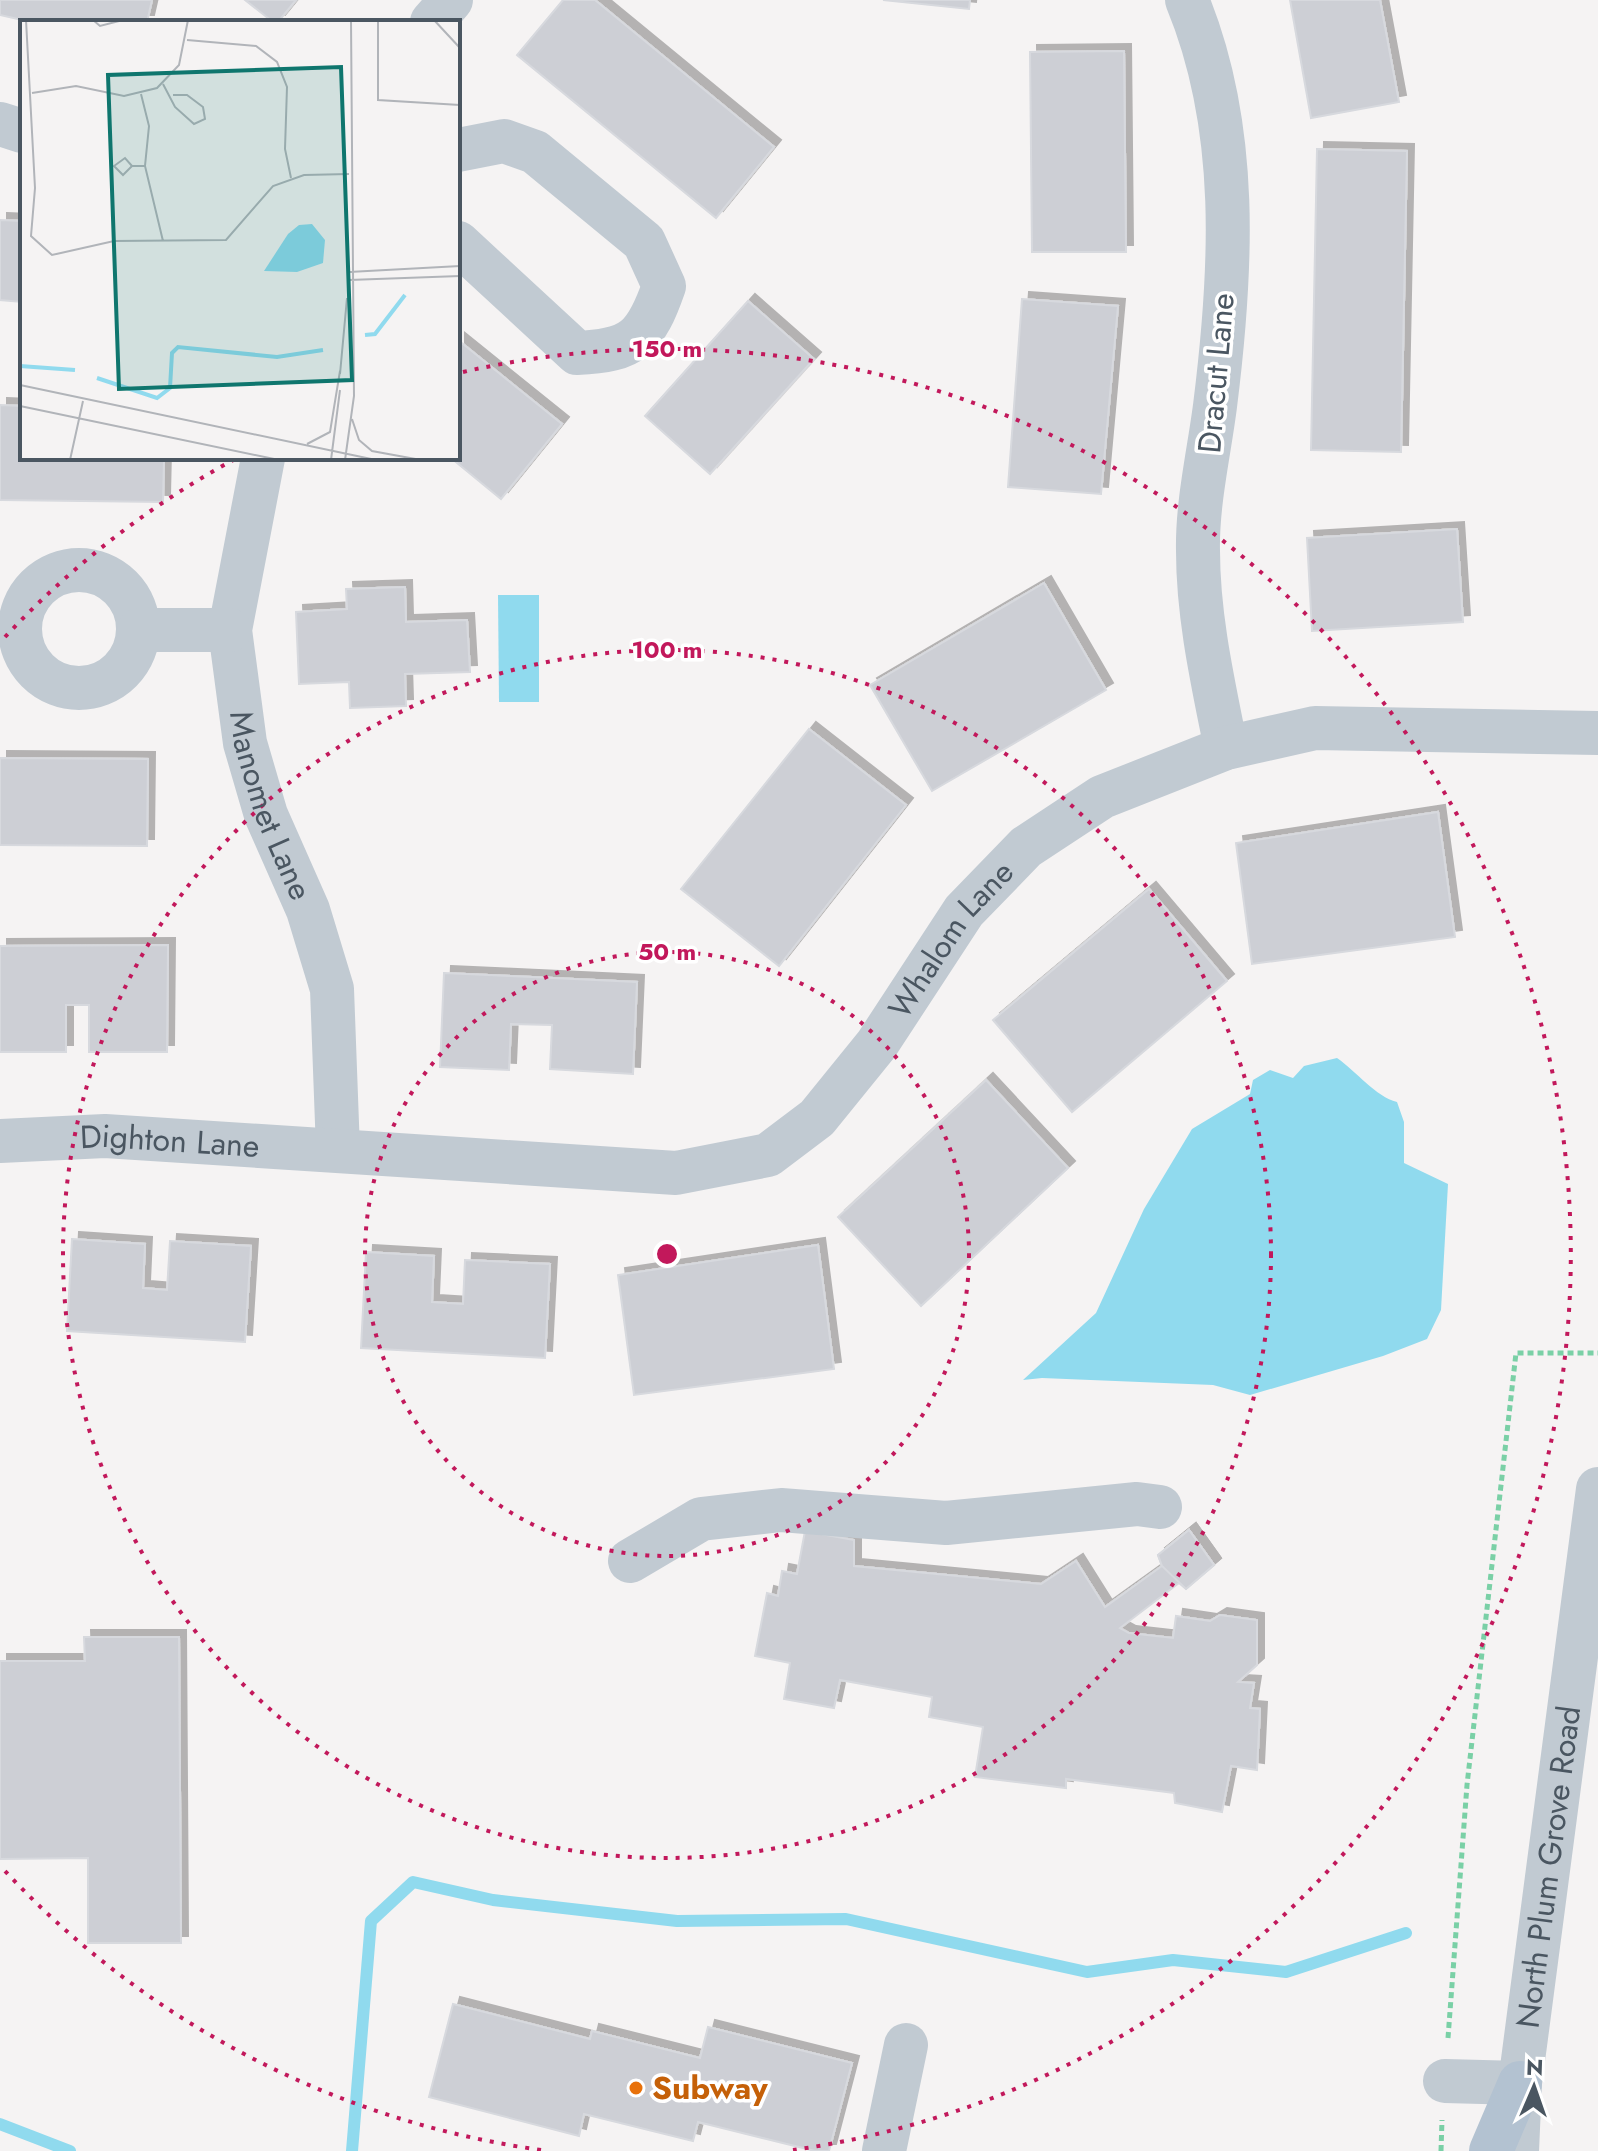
<svg xmlns="http://www.w3.org/2000/svg" width="1598" height="2151" font-family="Jost,sans-serif">
  <style>
    .water { fill: #90daee }
    .lines { fill: none; stroke-linecap: round; stroke-linejoin: round }
    .stream { stroke: #90daee; stroke-width: 12 }
    .building { fill: #cdcfd5; stroke: #d7d9de; stroke-width: 2; filter: url(#shadow) }
    .path { stroke: #7ad0a6; stroke-width: 5; stroke-dasharray: 6 4; stroke-linecap: butt }
    .minor { stroke: #c1cad2; stroke-width: 44 }
    .major { stroke: #b3c2d1; stroke-width: 44 }
    .ring { fill: none; stroke: #c2185b; stroke-width: 4; stroke-dasharray: 4 8 }
    .food-dot { fill: #e8710a; stroke: #fff; stroke-width: 3 }
    .labels { text-anchor: middle; dominant-baseline: central; stroke-width: 7; stroke-linejoin: round; paint-order: stroke }
    .street-label { font-size: 32px; fill: #4a5661; stroke: #fff }
    .food-label { font-size: 32px; font-weight: bold; fill: #c56008; stroke: #fff; text-anchor: start }
    .inset-river { fill: none; stroke: #90daee; stroke-width: 4 }
    .inset-road { fill: none; stroke: #b1b4b9; stroke-width: 2 }
    .view { fill: #0f766e; fill-opacity: 0.15; stroke: #0f766e; stroke-width: 4 }
    .inset-edge { fill: none; stroke: #4a5661; stroke-width: 4 }
    .centre { fill: #c2185b; stroke: #fff; stroke-width: 4 }
    .ring-label { font-size: 24px; text-anchor: middle; font-weight: bold; fill: #c2185b; stroke: #fff; stroke-width: 7; stroke-linejoin: round; paint-order: stroke }
  </style>
  <defs>
    <filter id="shadow"><feDropShadow dx="7" dy="-7" stdDeviation="0" flood-color="#0004"/></filter>
  </defs>
  <rect width="100%" height="100%" fill="#f5f3f3"/>
  <g class="water">
    <path d="M498 595H539V702H499Z"/>
    <path d="M1337 1058C1356 1071 1376 1097 1397 1102L1404 1122V1163L1448 1184 1441 1310 1427 1339 1383 1356 1250 1395 1213 1385 1042 1378 1023 1380 1096 1313 1144 1209 1192 1129 1250 1094 1253 1080 1270 1070 1293 1078 1304 1066Z"/>
  </g>
  <g class="lines">
    <g class="stream">
      <path d="M0 2124 70 2151"/>
      <path d="M352 2151 371 1921 413 1882 493 1900 677 1921 846 1919 1087 1972 1173 1960 1286 1972 1406 1933"/>
    </g>
  </g>
  <g class="building">
    <path d="M0 0H152L147 22H31L0 15Z"/>
    <path d="M245 0H296L278 22H273Z"/>
    <path d="M563 0H595L774 147 716 218 517 55Z"/>
    <path d="M883 0H970L969 9Z"/>
    <path d="M1290 0H1380L1399 102 1311 118Z"/>
    <path d="M1124 51 1126 252H1032L1030 52Z"/>
    <path d="M1317 149 1407 151 1401 452 1311 450Z"/>
    <path d="M0 220 22 221V302L0 300Z"/>
    <path d="M1022 299 1118 306 1101 494 1008 487Z"/>
    <path d="M748 301 814 359 710 474 645 416Z"/>
    <path d="M458 340 562 424 501 499 451 458H458Z"/>
    <path d="M0 405 22 406V458H164L163 502 0 500Z"/>
    <path d="M1457 529 1463 622 1312 631 1307 538Z"/>
    <path d="M1044 583 1106 690 932 791 870 685Z"/>
    <path d="M405 587 406 622 467 620 470 672 405 674 406 706 350 708 349 682 299 684 296 612 347 609 346 589Z"/>
    <path d="M809 729 906 805 779 966 681 889Z"/>
    <path d="M0 758 148 759 147 846 0 845Z"/>
    <path d="M1438 812 1455 937 1252 964 1236 843Z"/>
    <path d="M1149 889 1227 981 1072 1112 993 1020Z"/>
    <path d="M168 945 167 1052H89V1005H66V1052H0V946Z"/>
    <path d="M444 973 637 982 633 1074 550 1069 552 1025 511 1024 509 1070 440 1067Z"/>
    <path d="M986 1080 1068 1168 921 1306 838 1217Z"/>
    <path d="M72 1239 145 1244 143 1288 167 1290 170 1241 251 1246 245 1342 67 1331Z"/>
    <path d="M818 1245 834 1369 634 1395 618 1275Z"/>
    <path d="M366 1252 434 1256 432 1302 463 1304 465 1260 550 1264 545 1358 361 1348Z"/>
    <path d="M1189 1530 1214 1565 1186 1589 1179 1583 1120 1628 1129 1633 1173 1638 1176 1616 1210 1621 1220 1615 1257 1620V1665L1238 1682 1254 1683 1250 1708 1260 1709 1257 1770 1231 1766 1222 1812 1175 1803 1174 1793 1066 1779V1788L975 1777 983 1727 929 1717 932 1697 840 1680 834 1708 784 1699 790 1663 755 1656 767 1593 778 1596 782 1571 797 1574 805 1531 854 1540V1566L1041 1584 1076 1561 1105 1607 1162 1566 1158 1555Z"/>
    <path d="M1189 1530 1214 1565 1186 1589 1162 1566 1158 1555Z"/>
    <path d="M84 1637H179L181 1943H88V1858L0 1859V1661H85Z"/>
    <path d="M453 2004 590 2039 592 2031 700 2058 708 2027 852 2063 829 2151H815L698 2122 693 2141 584 2114 579 2136 429 2097Z"/>
  </g>
  <g class="lines">
    <g class="path">
      <path d="M1448 2038 1467 1785 1516 1353H1598"/>
      <path d="M1441 2151 1442 2120"/>
    </g>
    <g class="minor">
      <path d="M1187 0C1240 128 1232 271 1215 406 1209 453 1197 503 1198 551 1198 617 1213 683 1226 748"/>
      <path d="M432 22 451 0"/>
      <path d="M0 124 22 131"/>
      <path d="M458 150 504 141 535 152 644 242 664 286C646 338 633 351 577 353L458 243"/>
      <path id="s1" d="M263 458 230 630 245 743 266 815 308 910 332 989 338 1150"/>
      <circle cx="79" cy="629" r="59"/>
      <path d="M139 630H230"/>
      <path id="s2" d="M0 1141 105 1136 676 1173 768 1155 817 1118 877 1044 964 911 1026 847 1102 797 1226 748 1315 728 1598 733"/>
      <path d="M630 1561 701 1519 781 1510 946 1523 1137 1504 1160 1507"/>
      <path d="M1445 2081 1520 2083"/>
      <path d="M884 2151 906 2045"/>
      <path id="s3" d="M1517 2151 1520 2083 1598 1489"/>
    </g>
    <path class="major" d="M1491 2151 1520 2083"/>
  </g>
  <g class="ring">
    <circle cx="667" cy="1254" r="302"/>
    <circle cx="667" cy="1254" r="604"/>
    <path d="M541 2150A905 905 0 0 1 5 1871M5 637A905 905 0 0 1 235 459M463 372A905 905 0 1 1 793 2150"/>
  </g>
  <circle class="food-dot" cx="636" cy="2088" r="8"/>
  <g class="labels">
    <g class="street-label">
      <text transform="translate(1216 373) rotate(-85)">Dracut Lane</text>
      <text stroke="none"><textPath href="#s1" startOffset="356">Manomet Lane</textPath></text>
      <text stroke="none"><textPath href="#s2" startOffset="1056">Whalom Lane</textPath></text>
      <text stroke="none"><textPath href="#s2" startOffset="170">Dighton Lane</textPath></text>
      <text stroke="none"><textPath href="#s3" startOffset="286">North Plum Grove Road</textPath></text>
    </g>
    <g class="food-label">
      <text x="652" y="2088">Subway</text>
    </g>
  </g>
  <g transform="translate(20 20)">
    <rect width="440" height="440" fill="#f5f3f3"/>
    <path d="M292 204 305 220 303 243 277 252 244 251 268 214 279 205Z" fill="#90daee"/>
    <path class="inset-river" d="M345 315 355 314 385 275M0 346 55 350M77 358 137 378 150 368 152 333 158 327 257 337 303 330"/>
    <path class="inset-road" d="M6 0 15 168 11 216 32 235 94 221 206 220 253 166 284 155 329 154M73 0 80 6 103 0M358 0V80L440 85M414 0 440 28M167 20 236 26 257 42 267 67 265 129 271 158M143 64 155 87 174 104 185 99 183 87 167 75H153M12 73 56 66 104 76 137 68 159 45 168 0M121 74 129 106 125 146 143 221M112 146 105 138 94 146 103 155 112 146H125M329 252 440 246M329 260 440 256M320 354 327 278M0 365 356 440M0 386 259 440M332 399 339 420 352 431 401 440M287 424 310 412 320 351M50 440 63 381M311 440 320 370M325 440 334 376 331 0"/>
    <path class="view" d="M321 47 332 360 99 369 88 55Z"/>
    <rect width="440" height="440" class="inset-edge"/>
  </g>
  <circle cx="667" cy="1254" r="12" class="centre"/>
  <g class="ring-label">
    <text x="667" y="357">150 m</text>
    <text x="667" y="658">100 m</text>
    <text x="667" y="960">50 m</text>
  </g>
  <g transform="translate(1534 2087) rotate(2)" stroke="#ffffff" stroke-width="6" paint-order="stroke">
  <path d="M0-6L14 30L0 20L-14 30Z" fill="#4a5661"/>
  <text y="-12" font-size="22" font-weight="bold" text-anchor="middle" fill="#4a5661">N</text>
  </g>
</svg>
